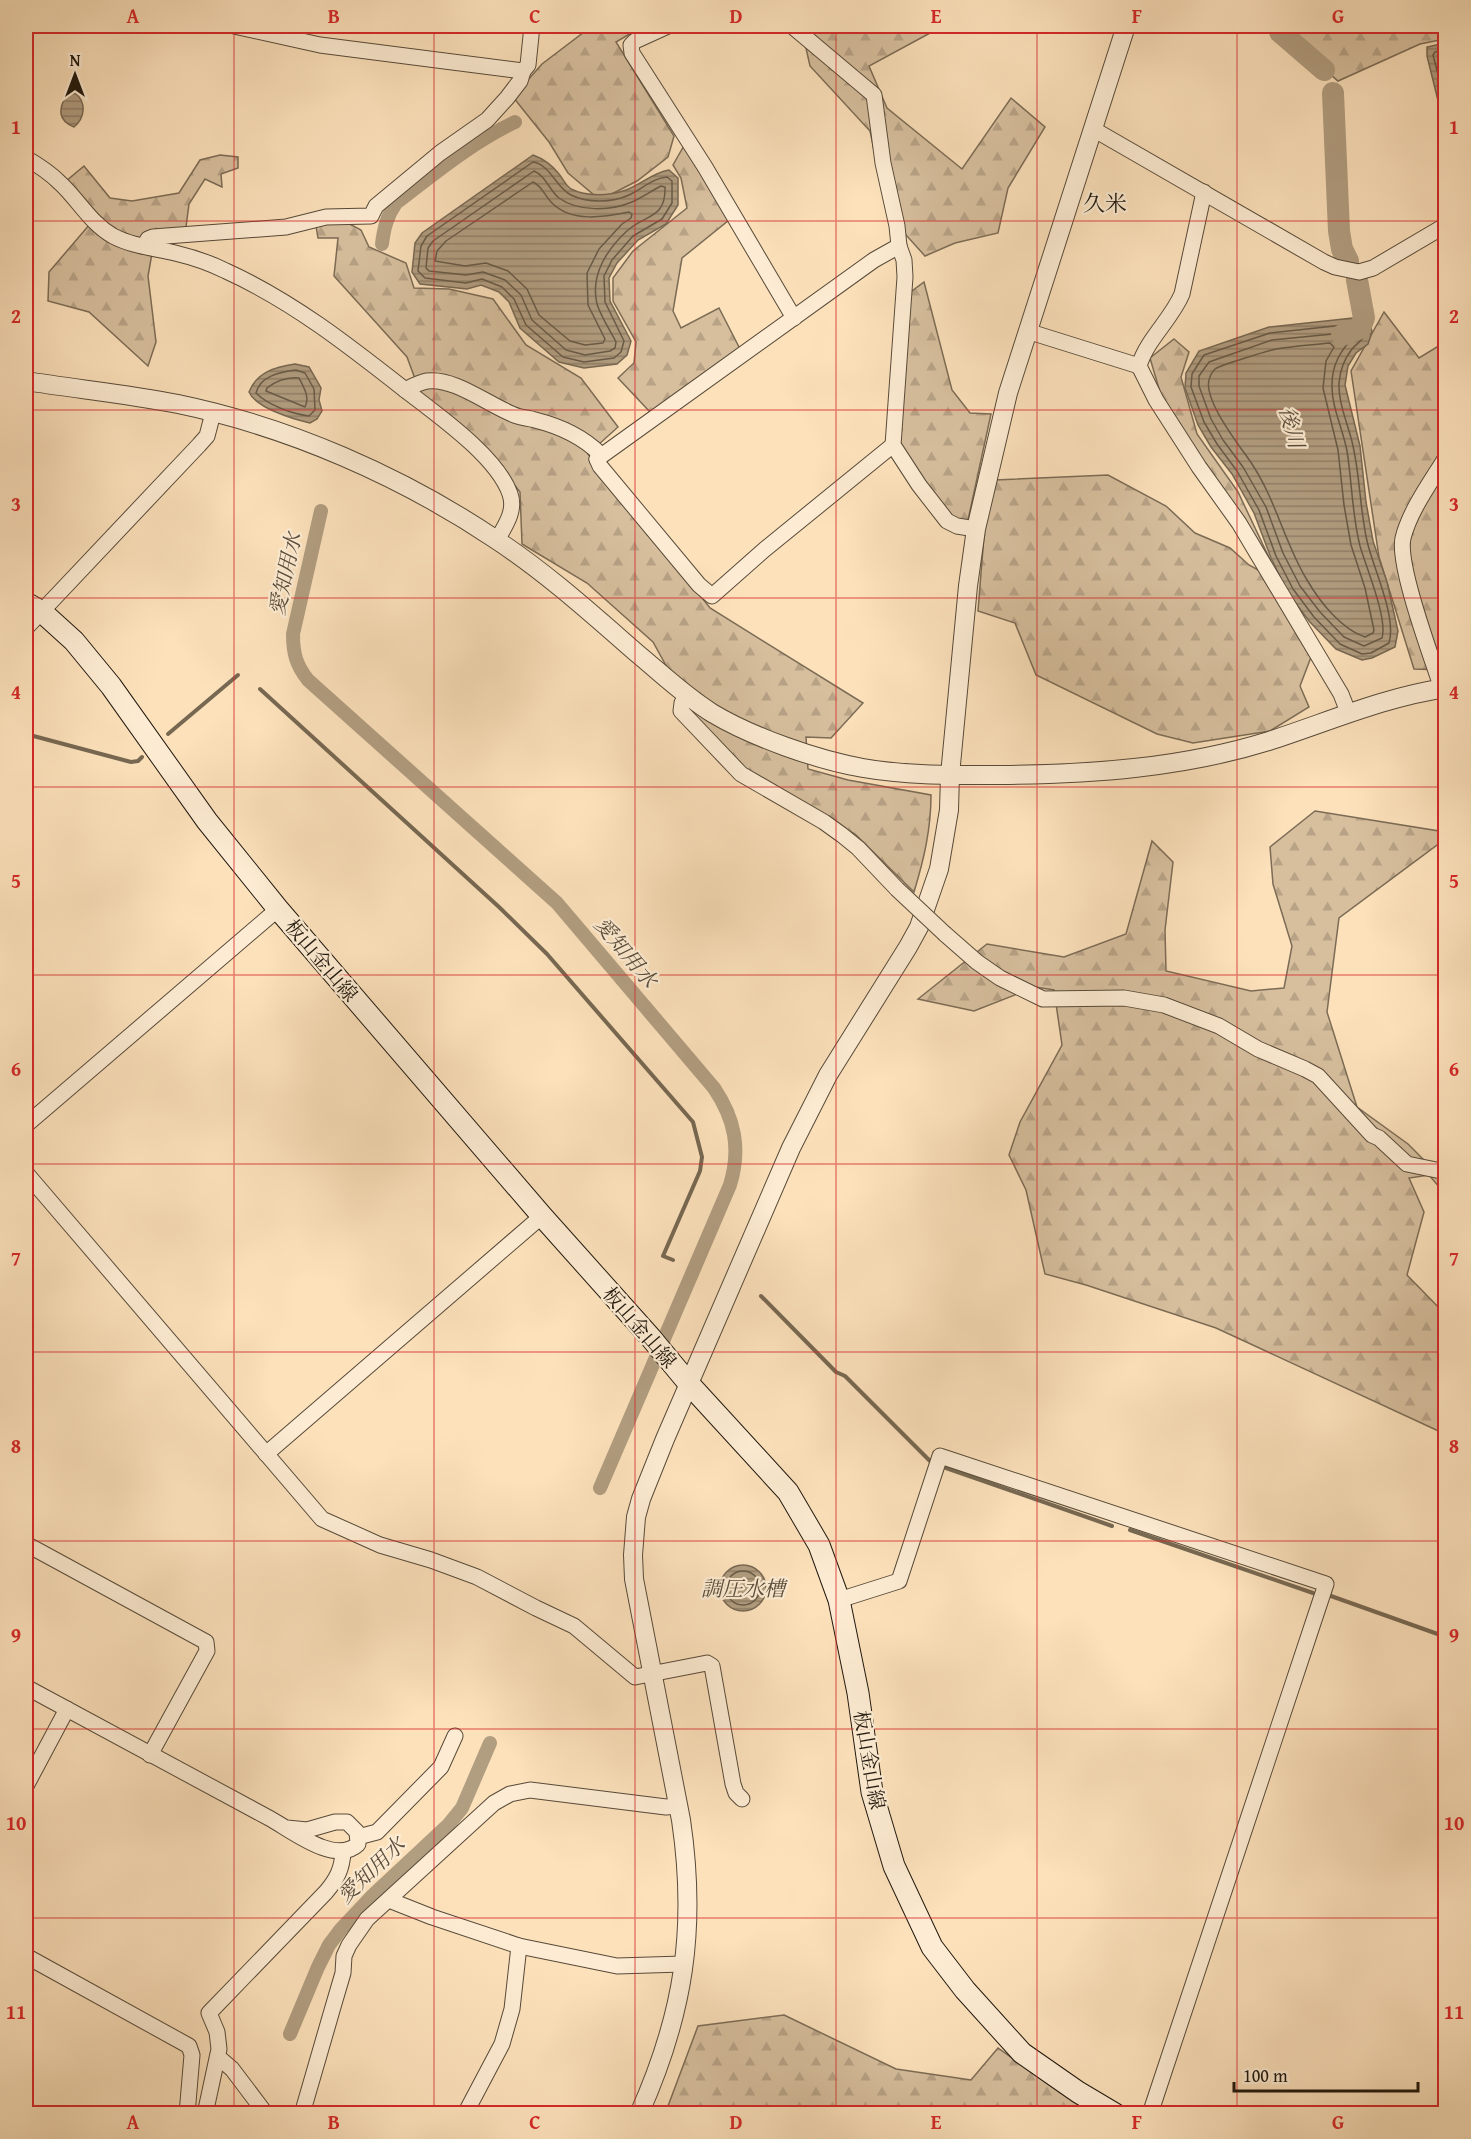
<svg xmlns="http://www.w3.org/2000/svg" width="1471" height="2139" font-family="'Gentium Book Plus','Noto Serif JP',serif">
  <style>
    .forest { fill: url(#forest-firs); stroke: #7c6c56; stroke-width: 1.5 }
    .water { fill: url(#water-rules); stroke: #776852; stroke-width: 1.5 }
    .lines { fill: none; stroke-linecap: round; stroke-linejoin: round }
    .shore { stroke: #685a47; stroke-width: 1.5 }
    .stream { stroke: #776852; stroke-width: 4 }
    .canal { stroke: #b19d80; stroke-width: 14 }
    .river { stroke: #b19d80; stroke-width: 22 }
    .minor-casing { stroke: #574a39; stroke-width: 17 }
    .tertiary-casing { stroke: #574a39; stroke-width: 20 }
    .secondary-casing { stroke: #20180e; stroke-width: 23 }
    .minor { stroke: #fdecd3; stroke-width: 15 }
    .tertiary { stroke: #fdecd3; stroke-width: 18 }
    .secondary { stroke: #fdecd3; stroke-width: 21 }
    .minor-bridge-casing { stroke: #574a39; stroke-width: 17; stroke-linecap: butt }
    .minor-bridge { stroke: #fdecd3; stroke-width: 15 }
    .grid { fill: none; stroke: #d62828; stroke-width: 1.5; stroke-opacity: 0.55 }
    .labels { text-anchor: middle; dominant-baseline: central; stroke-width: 4.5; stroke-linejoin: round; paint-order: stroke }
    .street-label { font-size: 20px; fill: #20180e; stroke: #fdecd3 }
    .water-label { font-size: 21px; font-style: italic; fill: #5a4d3c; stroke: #fdecd3 }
    .quarter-label { font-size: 22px; fill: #20180e; stroke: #fdecd3 }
    .neatline { fill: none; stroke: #d62828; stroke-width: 2 }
    .grid-label { font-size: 20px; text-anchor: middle; font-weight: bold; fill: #d62828 }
  </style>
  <defs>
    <pattern id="forest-firs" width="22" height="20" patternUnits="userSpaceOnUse" patternTransform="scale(1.5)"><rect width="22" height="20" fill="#d7bf9e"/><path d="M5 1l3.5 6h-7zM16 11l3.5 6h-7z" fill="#b8a387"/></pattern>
    <pattern id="water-rules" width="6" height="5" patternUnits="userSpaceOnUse" patternTransform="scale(1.5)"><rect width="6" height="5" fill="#b19d80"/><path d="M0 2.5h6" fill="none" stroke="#907f67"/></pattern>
  </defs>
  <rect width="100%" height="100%" fill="#fce1bb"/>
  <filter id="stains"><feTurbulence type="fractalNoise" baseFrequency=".00333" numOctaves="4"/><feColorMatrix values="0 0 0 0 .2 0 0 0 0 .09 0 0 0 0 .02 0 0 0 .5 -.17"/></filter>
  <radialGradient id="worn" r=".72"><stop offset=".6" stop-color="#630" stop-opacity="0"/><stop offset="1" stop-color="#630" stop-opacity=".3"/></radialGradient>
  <g class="forest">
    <path d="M592 26H643L616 42 674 136 668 157 637 181 600 200 568 173 549 142 513 97 542 64Z"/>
    <path d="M801 26H943L869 66 887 108 962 169 1011 98 1045 127 1008 188 998 233 955 243 925 256 888 215 870 131 810 66Z"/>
    <path d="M1276 26H1445V39L1420 44 1338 81Z"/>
    <path d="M685 144 729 220 682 258 673 311 681 328 719 308 740 349 650 412 618 378 634 363 636 342 613 301V278L633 251 687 208 681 178 673 165Z"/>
    <path d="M220 155 238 157V168L221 174 222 187 205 179 189 204 186 227 154 242 148 276 156 342 148 366 89 312 48 301 49 272 90 224 65 182 84 166 110 198 132 201 179 193 200 160Z"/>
    <path d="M342 220 361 230 369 247 406 263 414 288 449 289 493 299 526 345 581 378 618 427 588 454 710 608 863 703 831 738 806 737 808 769 848 780 931 795C931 829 924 859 914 892L855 834 744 768 695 718 653 642 587 583 522 544 520 492 484 446 421 395 407 357 334 276 338 238H318L316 226Z"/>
    <path d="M924 282 952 390 970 413 991 414 968 520 962 522 951 520 900 451 908 294Z"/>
    <path d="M1384 312 1419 358 1445 342V670L1414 669 1379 557 1351 371Z"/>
    <path d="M1174 339 1189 352 1181 377 1197 434 1238 492 1274 568 1316 644 1300 686 1309 707 1270 731 1193 743 1157 734 1036 675 1015 623 978 611 986 511 995 480 1108 475 1166 506 1195 533 1230 548 1249 565 1260 571 1162 399 1150 358Z"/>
    <path d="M1315 811 1445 832V839L1339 918 1327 1012 1357 1107 1408 1144 1445 1181V1194L1429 1175 1409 1178 1424 1212 1407 1275 1445 1314V1434L1216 1328 1086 1285 1045 1274 1026 1190 1009 1155 1020 1122 1062 1045 1054 990 1035 987 974 1011 918 999 987 944 1064 957 1126 934 1152 841 1173 862 1165 930 1166 971 1251 991 1284 988 1292 946 1273 884 1270 847Z"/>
    <path d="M784 2015 896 2069 971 2080 998 2048 1061 2093 1097 2113 665 2114 698 2026Z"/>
  </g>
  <g class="water">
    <path d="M1445 43H1446L1445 129 1427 56V47Z"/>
    <path d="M75 93C87 102 85 118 74 127 57 120 59 109 66 95Z"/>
    <path d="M533 155C544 159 552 165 559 174 564 180 565 185 571 189 587 197 609 196 626 190 642 184 652 173 669 170L678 178V205L666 224 638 240 617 263 609 278 610 301 631 341 627 355 617 364 584 368 559 362 520 328 509 302 499 292 481 285 467 289 420 284 412 272 415 243 422 233Z"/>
    <path d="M1353 318H1369L1372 332 1368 344 1356 353 1348 366 1345 385 1360 446 1366 502 1373 541 1387 582 1398 631 1395 647 1372 658 1362 660 1336 649 1309 621 1288 593 1271 558 1254 513 1232 474 1211 447 1198 425 1185 388 1186 373 1199 351 1269 327Z"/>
    <path d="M295 364 309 367 321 388 319 400 322 411 317 419 310 423C293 419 256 408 249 392 257 372 275 367 295 364Z"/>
    <circle cx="743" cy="1588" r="23"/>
  </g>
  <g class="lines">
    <g class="shore">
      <path d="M1446 49 1435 52 1433 55 1446 106"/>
      <path d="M533 162C551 165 556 188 571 195 587 203 612 203 629 195 642 189 653 178 667 177L672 181V203L662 219 633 236 612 260 604 276 605 302 624 341 621 352 614 358 584 362 563 357 526 325 514 299 502 287 482 279 466 283 425 278 418 271 421 246 427 236Z"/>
      <path d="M534 171C546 176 549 190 559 198 578 212 611 211 632 202 642 198 651 191 661 186L665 187C666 218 647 214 628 230 607 249 590 275 597 304 601 317 610 330 616 342L615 348 610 351 585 355 566 350 532 320 521 295 505 280 483 272 466 275 429 271 426 268 428 248 433 241Z"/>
      <path d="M533 182C542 186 545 196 552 203 572 223 604 217 629 212L632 214 631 218 622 224 599 249 587 273 588 305 605 339 603 343 585 345 570 341 539 315 527 289 508 271 486 263 465 266 435 261 437 251 446 241Z"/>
      <path d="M1353 324 1363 325 1366 332C1363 341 1357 343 1352 349 1344 359 1340 371 1339 383 1338 404 1349 426 1353 446 1360 477 1360 510 1367 541 1373 568 1397 617 1389 643L1371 653 1362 654 1340 644 1314 617 1293 589 1276 556 1259 510 1237 471 1217 444 1204 422 1191 387 1192 374 1204 355 1270 333Z"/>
      <path d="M1353 332 1355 336C1341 349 1332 364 1332 384 1331 406 1343 429 1347 451 1352 482 1352 515 1360 546 1366 567 1388 619 1382 638L1364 646 1344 637 1320 612 1300 586 1283 553 1266 507 1243 467 1223 440 1211 419 1199 386V376L1209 362 1272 340Z"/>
      <path d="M1330 343 1334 347 1326 361 1323 388 1338 450 1344 505 1351 545 1365 588 1374 630 1373 633 1365 637C1341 629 1320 602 1307 580 1284 542 1276 499 1250 461 1239 445 1200 396 1210 377 1210 375 1214 370 1215 369 1220 365 1268 351 1276 349 1294 346 1312 345 1330 343Z"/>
      <path d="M296 370 305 373 314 389 315 410 309 416C292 414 268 405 256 393 260 376 280 372 296 370Z"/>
      <path d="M299 378C304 388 310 397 305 407L266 391 267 388C276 381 288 377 299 378Z"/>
      <circle cx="743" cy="1588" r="17"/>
    </g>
    <g class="stream">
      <path d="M260 689 499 907 547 954 693 1122 702 1157 700 1171 663 1256 673 1260"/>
      <path d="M26 734 131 762 138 761 142 757"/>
      <path d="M168 734 238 675"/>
      <path d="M761 1296 836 1372 845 1376 931 1462"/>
      <path d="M946 1468 1112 1526"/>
      <path d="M1130 1530 1313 1593"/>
      <path d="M1331 1596 1446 1637"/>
    </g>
    <g class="canal">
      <path d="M382 244C384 228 387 216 396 203 434 174 471 143 515 122"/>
      <path d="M321 511 293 634C293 653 296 665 308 680L557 903 714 1088C735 1119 741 1149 730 1185L600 1488"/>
      <path d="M290 2034 318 1967 329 1945 341 1929 373 1895 449 1824 462 1808 490 1743"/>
    </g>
    <g class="river">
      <path d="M1280 32 1324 70"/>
      <path d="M1333 93 1339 231 1342 249 1348 261"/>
      <path d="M1342 335 1360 328 1364 318 1357 280"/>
    </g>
    <defs>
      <g id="minor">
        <path d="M234 26 320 45 523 71"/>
        <path d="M668 26 635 41 631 45 632 53 705 167 794 318"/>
        <path d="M792 26 874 95 883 163 897 226 899 246 904 260 905 277 893 445 919 485 947 521 957 526 976 529"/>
        <path d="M1093 129 1324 262 1335 267 1359 272 1373 268 1446 225"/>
        <path d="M26 158C38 165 49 172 59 182 78 199 90 223 113 236 132 246 154 248 175 253 192 257 210 263 226 271 292 301 348 345 404 389 436 414 497 456 510 494 516 511 505 526 497 540"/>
        <path d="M1204 192 1182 294C1171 320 1147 339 1139 366L1156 400 1199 467 1239 523 1341 694 1348 712"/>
        <path d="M144 246 148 239 153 237 286 227 326 217 371 216 376 206 440 153 487 120 507 98 520 81 523 71 528 65 532 26"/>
        <path d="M1027 331 1139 366"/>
        <path d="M405 390C411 387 420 382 427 381 455 377 491 407 517 416 523 418 529 418 535 420 559 426 582 436 600 454L597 459 600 466 699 585 712 596 764 550 893 445"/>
        <path d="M597 459 874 260 899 246"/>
        <path d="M26 628 199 445 207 436 213 413"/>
        <path d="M1442 689C1432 658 1397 565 1403 538 1410 510 1431 482 1446 457"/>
        <path d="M688 696 682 703 681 711 741 774 824 822 842 835 858 848 897 889"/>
        <path d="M945 934 977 962 1000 978 1043 999 1124 998 1164 1005 1219 1026 1258 1049 1305 1069 1318 1076 1372 1135 1379 1138 1407 1164 1446 1172"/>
        <path d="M26 1125 278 909"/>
        <path d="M26 1173 322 1519 380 1545 431 1560 477 1577 536 1608 574 1626 635 1677 707 1663 712 1666 733 1784 736 1793 742 1799"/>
        <path d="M266 1454 542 1216"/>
        <path d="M26 1544 206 1642 207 1651 150 1755"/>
        <path d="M839 1600 899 1581 940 1456 1326 1584 1150 2114"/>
        <path d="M26 1687 269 1818C290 1829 335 1866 358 1844L357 1832 347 1822H335L307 1830 287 1828"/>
        <path d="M26 1786 67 1709"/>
        <path d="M358 1837 377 1832 441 1767 455 1736"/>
        <path d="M389 1900 432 1917 519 1946 617 1966 683 1964"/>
        <path d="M26 1956 189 2046 192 2055 187 2114"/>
        <path d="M218 2057 232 2069 266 2114"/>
        <path d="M205 2114 219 2049 217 2032 209 2013 326 1892C337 1879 342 1869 343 1852"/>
        <path d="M302 2114 333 2007 343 1973 344 1956 349 1945 367 1919 494 1803 510 1794 530 1790 666 1807 677 1806"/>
        <path d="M465 2114 502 2044 512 2009 519 1946"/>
      </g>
      <g id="tertiary">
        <path d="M26 381C76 389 128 394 178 404 289 427 401 476 495 539 547 573 593 615 639 655 663 675 685 696 712 713 752 737 817 760 863 768 909 776 955 775 1002 775 1092 774 1182 768 1269 741 1328 722 1384 697 1446 688"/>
        <path d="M639 2114C684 2014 697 1928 681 1820L634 1579 633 1555 636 1517 641 1499 665 1439 791 1148 828 1075 908 947 919 927 939 869 949 810 950 775 968 586 976 529 1008 393 1126 26"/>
      </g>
      <path id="secondary" d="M26 603 42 612 74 641 111 686 207 821 278 909 542 1216 651 1338 690 1385 788 1492 819 1545 839 1600 858 1693 872 1792 894 1866 932 1947 965 1990 1022 2053 1078 2092 1115 2114"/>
    </defs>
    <use href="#minor" class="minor-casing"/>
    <use href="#tertiary" class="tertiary-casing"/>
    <use href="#secondary" class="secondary-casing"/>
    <use href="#minor" class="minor"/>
    <use href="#tertiary" class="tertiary"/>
    <use href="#secondary" class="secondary"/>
    <defs>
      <path id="minor-bridge" d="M897 889 945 934"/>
    </defs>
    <use href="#minor-bridge" class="minor-bridge-casing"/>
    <use href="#minor-bridge" class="minor-bridge"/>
  </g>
  <path class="grid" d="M234 26V2114M434 26V2114M635 26V2114M836 26V2114M1037 26V2114M1237 26V2114M26 221H1446M26 410H1446M26 598H1446M26 787H1446M26 975H1446M26 1164H1446M26 1352H1446M26 1541H1446M26 1729H1446M26 1918H1446"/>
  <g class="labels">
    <g class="street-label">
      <text transform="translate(322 960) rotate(50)">板山金山線</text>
      <text transform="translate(640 1327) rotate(49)">板山金山線</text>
      <text transform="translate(870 1760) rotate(80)">板山金山線</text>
    </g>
    <g class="water-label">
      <text transform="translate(1292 427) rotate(75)">後川</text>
      <text transform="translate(285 574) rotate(-78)">愛知用水</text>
      <text transform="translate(626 952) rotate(50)">愛知用水</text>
      <text x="743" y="1588">調圧水槽</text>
      <text transform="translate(371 1870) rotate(-44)">愛知用水</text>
    </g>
    <g class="quarter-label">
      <text x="1105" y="203">久米</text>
    </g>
  </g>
  <rect width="1471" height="2139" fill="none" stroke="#fce1bb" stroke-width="66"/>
  <g transform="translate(75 75)" stroke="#fdecd3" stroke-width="4.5" paint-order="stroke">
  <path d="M0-4.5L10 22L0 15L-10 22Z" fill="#20180e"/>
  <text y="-9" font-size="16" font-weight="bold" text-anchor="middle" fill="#20180e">N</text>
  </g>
  <path d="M1234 2082v9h184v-9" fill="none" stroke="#20180e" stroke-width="3"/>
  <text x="1243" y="2082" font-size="18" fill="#20180e" stroke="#fdecd3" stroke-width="4.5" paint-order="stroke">100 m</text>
  <rect x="33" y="33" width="1405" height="2073" class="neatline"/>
  <g class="grid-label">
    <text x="133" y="23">A</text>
    <text x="334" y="23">B</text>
    <text x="535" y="23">C</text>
    <text x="736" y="23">D</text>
    <text x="936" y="23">E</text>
    <text x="1137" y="23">F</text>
    <text x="1338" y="23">G</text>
    <text x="16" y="134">1</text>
    <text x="1454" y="134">1</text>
    <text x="16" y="323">2</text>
    <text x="1454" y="323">2</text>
    <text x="16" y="511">3</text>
    <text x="1454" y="511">3</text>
    <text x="16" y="699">4</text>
    <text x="1454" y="699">4</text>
    <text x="16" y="888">5</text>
    <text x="1454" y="888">5</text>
    <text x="16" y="1076">6</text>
    <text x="1454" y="1076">6</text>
    <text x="16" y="1265">7</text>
    <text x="1454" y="1265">7</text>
    <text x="16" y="1453">8</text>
    <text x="1454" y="1453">8</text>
    <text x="16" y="1642">9</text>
    <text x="1454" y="1642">9</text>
    <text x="16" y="1830">10</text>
    <text x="1454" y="1830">10</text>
    <text x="16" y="2019">11</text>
    <text x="1454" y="2019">11</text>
    <text x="133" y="2129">A</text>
    <text x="334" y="2129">B</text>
    <text x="535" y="2129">C</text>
    <text x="736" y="2129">D</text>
    <text x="936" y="2129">E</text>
    <text x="1137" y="2129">F</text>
    <text x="1338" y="2129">G</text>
  </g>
  <rect width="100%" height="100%" filter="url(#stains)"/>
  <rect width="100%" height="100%" fill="url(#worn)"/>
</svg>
